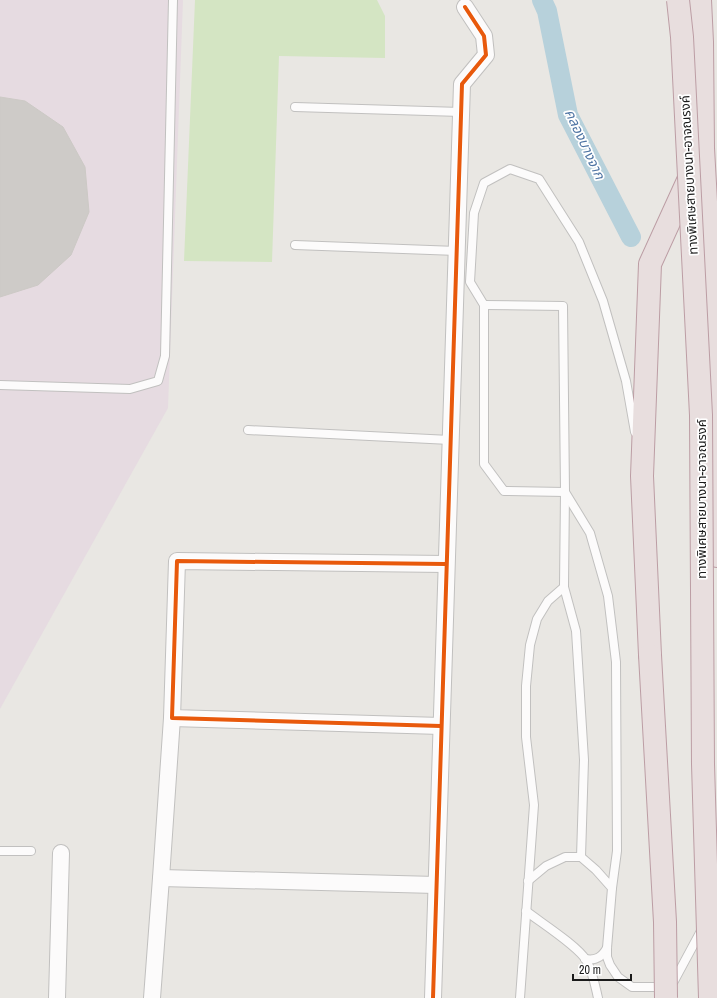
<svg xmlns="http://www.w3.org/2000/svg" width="717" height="998" font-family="'Archivo Narrow','Noto Sans Thai',sans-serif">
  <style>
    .industrial { fill: #e6dbe1 }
    .grass { fill: #d4e5c3 }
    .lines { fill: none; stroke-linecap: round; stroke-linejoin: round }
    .canal { stroke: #b7d1db; stroke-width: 20 }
    .building { fill: #cecbc8; stroke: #ccc9c5 }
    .lane-casing { stroke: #c1c0bf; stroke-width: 10 }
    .street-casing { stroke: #c1c0bf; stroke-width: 18 }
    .highway-casing { stroke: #bc9da4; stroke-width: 24 }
    .lane { stroke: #fcfbfb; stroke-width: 8 }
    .street { stroke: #fcfbfb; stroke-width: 16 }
    .highway { stroke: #e8dede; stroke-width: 22 }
    .highway-bridge-casing { stroke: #bc9da4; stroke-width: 24; stroke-linecap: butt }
    .highway-bridge { stroke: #e8dede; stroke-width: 22 }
    .cycleway-casing { stroke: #fff; stroke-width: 6 }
    .cycleway { stroke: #e8590c; stroke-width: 4 }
    .labels { text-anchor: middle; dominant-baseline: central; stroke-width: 3.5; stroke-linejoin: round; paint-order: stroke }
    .street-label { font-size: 13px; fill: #1a1a1a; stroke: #fff }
    .water-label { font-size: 14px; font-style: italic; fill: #4e74a3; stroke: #fff }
  </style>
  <rect width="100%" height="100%" fill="#e9e7e3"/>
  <path class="industrial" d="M0 0H183L168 408 0 709Z"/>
  <path class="grass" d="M195 0H377L385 16V58L279 56 272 262 184 261Z"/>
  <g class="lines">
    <path class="canal" d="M542 0 547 11 568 115 631 237"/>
  </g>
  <path class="building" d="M0 97 25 101 63 127 85 167 89 212 71 255 38 285 0 297Z"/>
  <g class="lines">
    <defs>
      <g id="lane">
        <path d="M295 107 461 112"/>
        <path d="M295 245 457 251"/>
        <path d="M484 305 563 306 565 492 564 587 548 601 537 619 530 645 526 686V737L534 805 520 998"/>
        <path d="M0 385 130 389 158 381 165 356 173 0"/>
        <path d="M248 430 450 440"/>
        <path d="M564 587 576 631 584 760 581 857 596 870 612 888 607 948V957L610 965 618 977 632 987H665L674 981 702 929"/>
        <path d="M0 851H31"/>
        <path d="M528 881 546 866 565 857H581"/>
        <path d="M612 888 617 851 616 662 608 596 590 533 565 492 504 491 484 464V305L470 282 474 213 484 183 510 169 539 179 579 242 603 301 626 381 635 432"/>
        <path d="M526 911C540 922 578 946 586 960 593 972 595 985 598 998"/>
        <path d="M585 959C596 961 602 957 607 948"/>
      </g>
      <g id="street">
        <path d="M172 718 161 878 436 885"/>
        <path d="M441 726 172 718 177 561 446 564"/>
        <path d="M57 998 61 853"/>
        <path d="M152 998 161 878"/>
        <path d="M433 998 462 84 486 55 484 36 465 7"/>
      </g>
      <g id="highway">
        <path d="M700 0 702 42 703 148 715 363 717 556"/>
        <path d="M650 655 642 476 650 264 691 174"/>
      </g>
    </defs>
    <use href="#lane" class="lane-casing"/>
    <use href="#street" class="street-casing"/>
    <use href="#highway" class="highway-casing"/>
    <use href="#lane" class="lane"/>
    <use href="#street" class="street"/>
    <use href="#highway" class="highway"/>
    <defs>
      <g id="highway-bridge">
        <path d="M678 0 682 37 701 415 703 764 710 998"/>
        <path d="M650 655 665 922 666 998"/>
      </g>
    </defs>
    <use href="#highway-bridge" class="highway-bridge-casing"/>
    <use href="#highway-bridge" class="highway-bridge"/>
    <defs>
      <g id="cycleway">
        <path d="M441 726 172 718 177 561 446 564"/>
        <path d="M433 998 462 84 486 55 484 36 465 7"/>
      </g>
    </defs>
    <use href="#cycleway" class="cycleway-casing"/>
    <use href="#cycleway" class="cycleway"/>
  </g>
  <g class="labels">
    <g class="street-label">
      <text transform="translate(689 175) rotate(-93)">ทางพิเศษสายบางนา-อาจณรงค์</text>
      <text transform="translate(701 499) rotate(-90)">ทางพิเศษสายบางนา-อาจณรงค์</text>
    </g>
    <g class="water-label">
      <text transform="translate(585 144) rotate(65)">คลองบางจาก</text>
    </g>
  </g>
  <path d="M573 974v6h58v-6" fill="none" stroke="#1a1a1a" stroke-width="2"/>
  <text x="579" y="974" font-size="12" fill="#1a1a1a" stroke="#ffffff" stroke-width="3" paint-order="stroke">20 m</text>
</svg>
